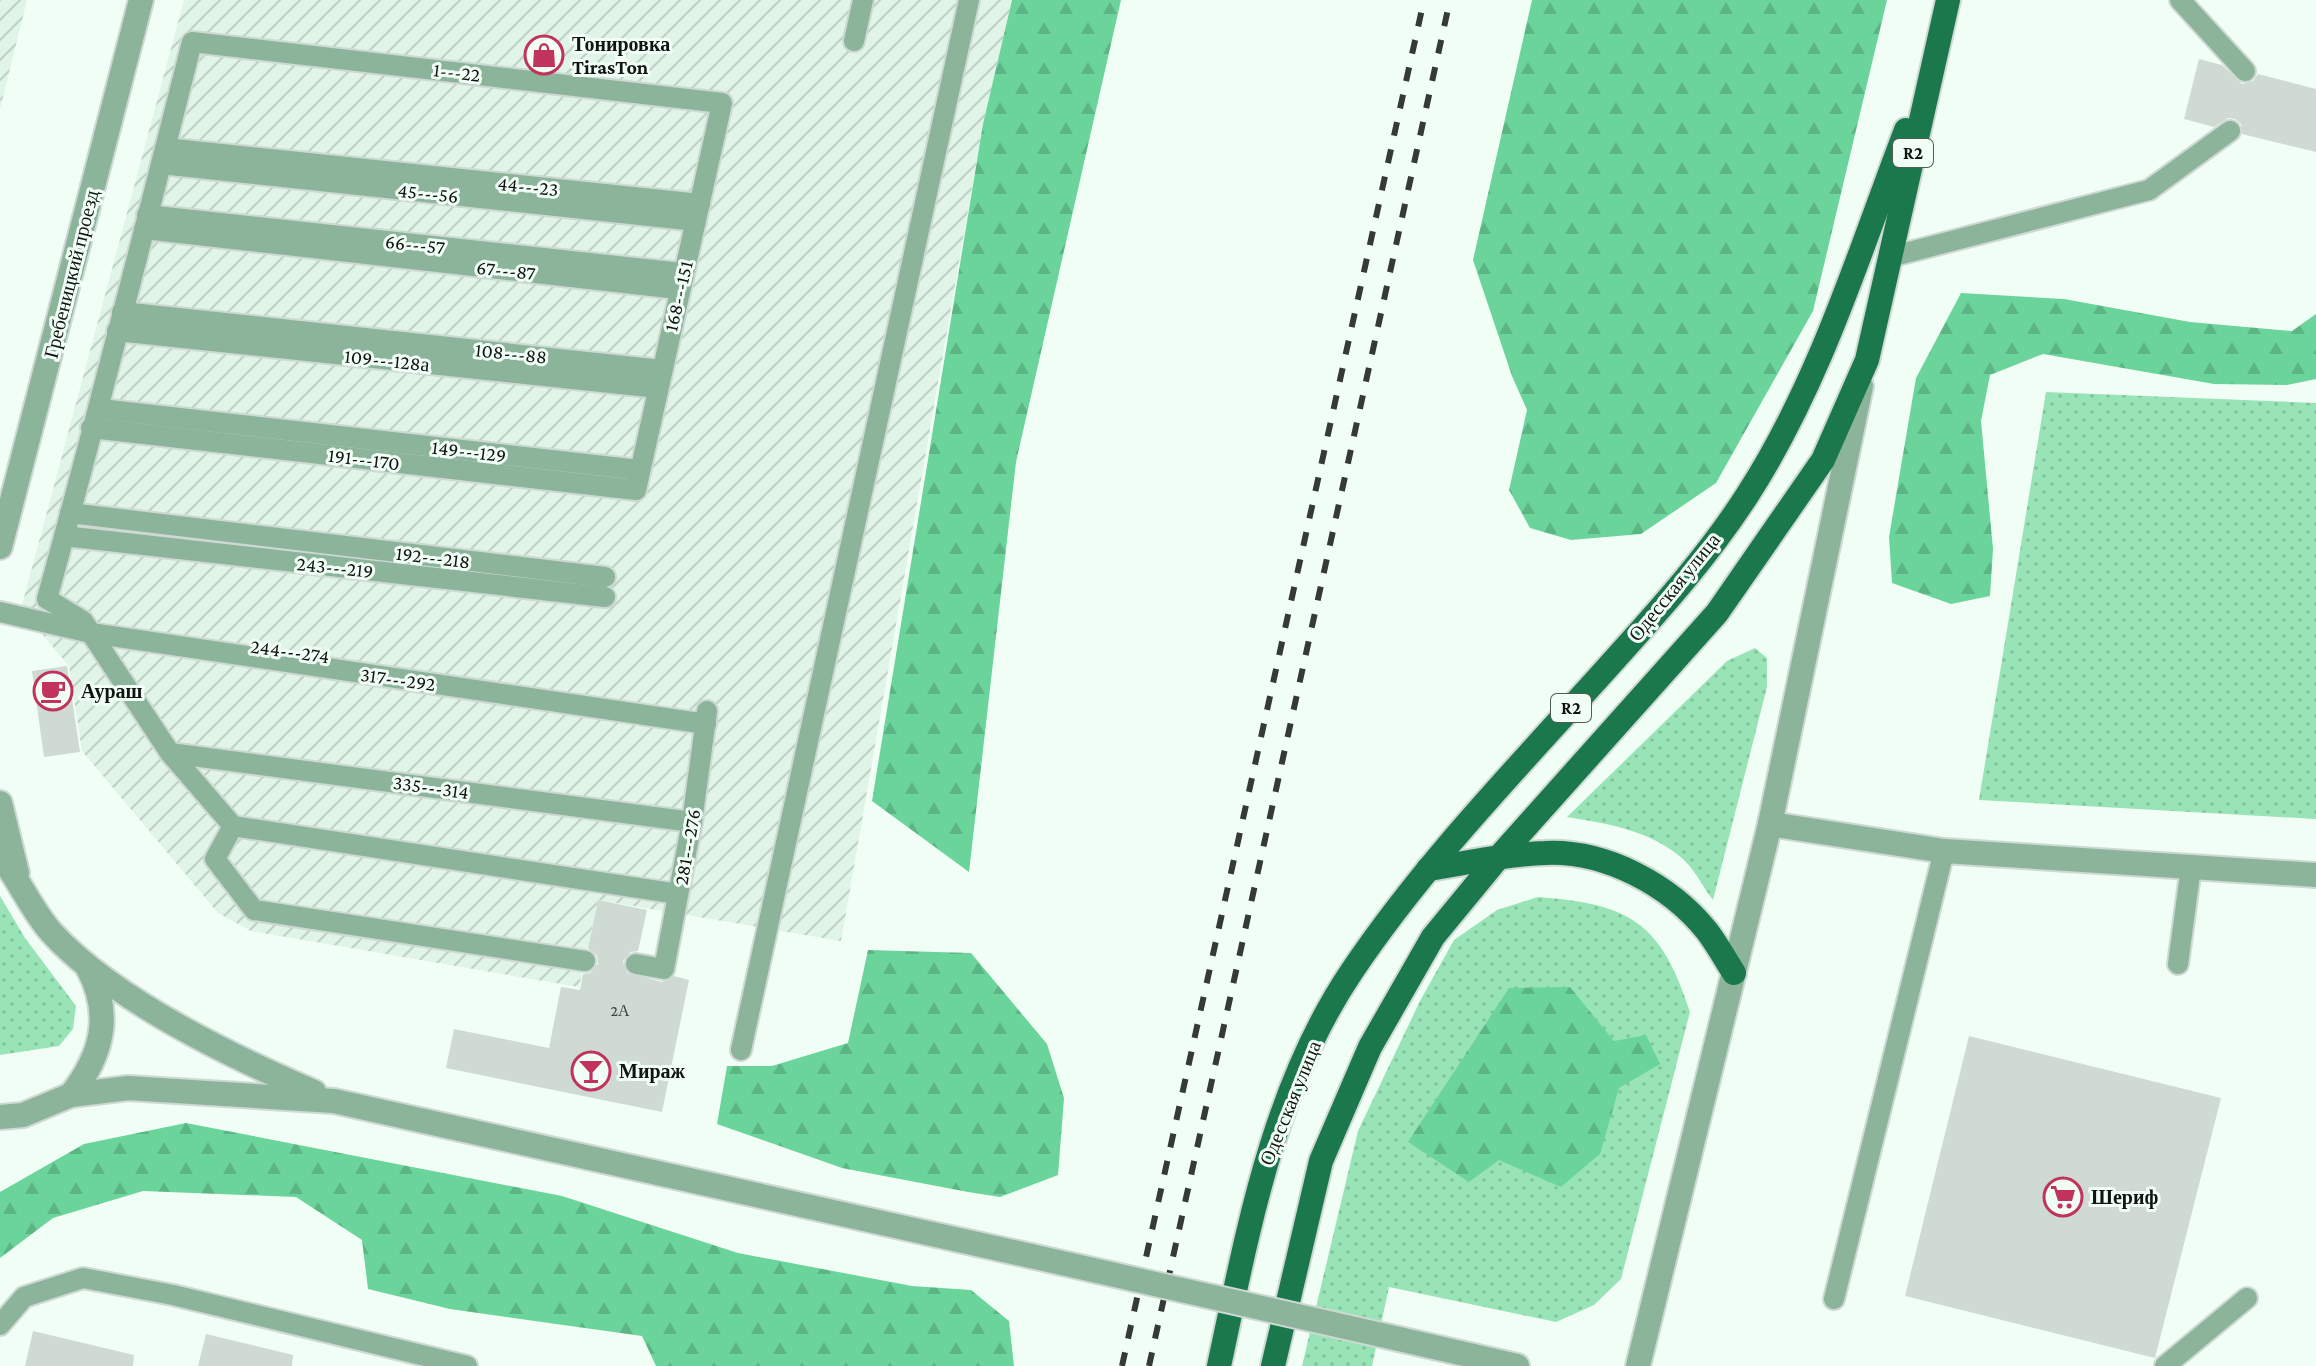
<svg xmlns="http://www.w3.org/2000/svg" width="2316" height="1366" font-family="'Crimson Pro',serif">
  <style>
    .industrial { fill: url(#industrial-furrows) }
    .grass { fill: url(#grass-dots) }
    .forest { fill: url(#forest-firs) }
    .building { fill: #cedad2 }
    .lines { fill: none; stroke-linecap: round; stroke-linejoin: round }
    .service-casing { stroke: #cdd9d2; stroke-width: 24 }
    .tertiary-casing { stroke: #cdd9d2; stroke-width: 28 }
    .primary-casing { stroke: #cdd9d2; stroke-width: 28 }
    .service { stroke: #8bb49b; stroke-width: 20 }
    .tertiary { stroke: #8bb49b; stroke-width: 24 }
    .primary { stroke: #1b784d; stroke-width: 24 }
    .rail { stroke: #353a36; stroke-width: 6; stroke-dasharray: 14 14; stroke-linecap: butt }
    .tertiary-bridge-casing { stroke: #cdd9d2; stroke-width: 28; stroke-linecap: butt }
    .tertiary-bridge { stroke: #8bb49b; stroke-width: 24 }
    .labels { text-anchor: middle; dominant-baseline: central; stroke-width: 6; stroke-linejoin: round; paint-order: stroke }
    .number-label { font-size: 16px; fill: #404642 }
    .shield { fill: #f1fef6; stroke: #545b56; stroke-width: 2 }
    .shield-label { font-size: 18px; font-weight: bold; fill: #111512 }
    .poi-label { font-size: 20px; font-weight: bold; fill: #111512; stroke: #f1fef6; text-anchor: start }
    .street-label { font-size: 20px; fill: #111512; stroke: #f1fef6 }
  </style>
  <defs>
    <pattern id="industrial-furrows" width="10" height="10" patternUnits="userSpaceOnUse" patternTransform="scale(2)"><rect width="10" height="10" fill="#e0f4e7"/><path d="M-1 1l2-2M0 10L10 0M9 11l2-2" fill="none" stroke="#bfd0c5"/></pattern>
    <pattern id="grass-dots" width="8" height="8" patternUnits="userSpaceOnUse" patternTransform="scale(2)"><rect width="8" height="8" fill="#98e4b7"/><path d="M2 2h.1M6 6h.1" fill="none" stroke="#82c39c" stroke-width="1.8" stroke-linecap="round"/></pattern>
    <pattern id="forest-firs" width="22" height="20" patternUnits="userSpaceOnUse" patternTransform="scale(2)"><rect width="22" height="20" fill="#6bd49b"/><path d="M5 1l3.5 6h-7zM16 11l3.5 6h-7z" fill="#5cb584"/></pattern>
  </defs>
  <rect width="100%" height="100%" fill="#f1fef6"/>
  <g class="industrial">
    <path d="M0 0H27L0 109Z"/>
    <path d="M184 0H1012L983 124 841 941 598 900 579 987 251 931 218 913 82 751 69 666 21 609Z"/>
  </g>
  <g class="grass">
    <path d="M2046 392 2316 403V819L1979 800Z"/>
    <path d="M1755 648 1767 658V687L1713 900C1703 887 1695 870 1683 859 1652 831 1606 823 1567 817L1727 661Z"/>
    <path d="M0 896 25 938 76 1006 73 1029 59 1046 0 1055Z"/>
    <path d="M1538 897C1630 904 1661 922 1690 1012L1621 1279 1594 1305 1556 1322 1389 1287 1372 1366H1302L1358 1131 1420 1001 1454 940 1497 910Z"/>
  </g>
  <g class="forest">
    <path d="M1012 0H1121L1016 462 969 872 872 801 983 124Z"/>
    <path d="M1532 0H1887L1813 311 1716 483 1641 534 1571 540 1530 528 1509 490 1527 410 1512 376 1473 260Z"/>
    <path d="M1961 293 2064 299 2190 322 2292 331 2316 314V379L2287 385 2214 384 2043 354 1990 375 1981 421 1993 549 1990 596 1951 604 1892 583 1889 537 1916 378Z"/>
    <path d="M868 950 971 953 1047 1044 1064 1098 1058 1175 1000 1197 968 1192 842 1168 717 1124 727 1066H772L848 1043Z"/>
    <path d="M1570 987 1614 1041 1646 1035 1660 1064 1619 1088 1600 1154 1561 1187 1499 1160 1469 1182 1408 1142 1509 988Z"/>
    <path d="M186 1123 562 1196 738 1253 912 1286 971 1290 1009 1321 1014 1366H656L642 1336 450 1309 368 1289 362 1240 296 1197 143 1191 53 1218 0 1258V1192L84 1144Z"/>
  </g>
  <g class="building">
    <path d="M2199 59 2222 65 2242 84 2253 81 2258 74 2316 89V152L2242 134 2241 124 2235 119 2228 118 2214 127 2184 119Z"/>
    <path d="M67 666 80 752 44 757 32 671Z"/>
    <path d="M598 900 647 910 638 951 631 952 623 961 627 973 662 982 674 976 689 980 662 1112 446 1068 454 1029 549 1048 561 987 580 990 583 974 590 973 598 964 597 956 588 948Z"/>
    <path d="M1969 1036 2221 1098 2155 1358 1905 1296Z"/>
    <path d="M33 1331 134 1355 133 1366H25Z"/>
    <path d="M206 1334 293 1355 292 1366H198Z"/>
  </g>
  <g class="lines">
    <defs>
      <g id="service">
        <path d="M2180 0 2245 71"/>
        <path d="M854 41 863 0"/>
        <path d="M165 148 700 204"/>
        <path d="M161 164 696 221"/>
        <path d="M147 215 682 273"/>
        <path d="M144 229 678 289"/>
        <path d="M1890 257 2149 190 2230 131"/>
        <path d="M122 312 662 370"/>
        <path d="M117 331 658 388"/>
        <path d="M109 410 639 470"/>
        <path d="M91 428 636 490 722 103 192 42C145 228 98 414 47 599L83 621 170 753 233 826 678 894"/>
        <path d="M70 513 605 577"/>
        <path d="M64 536 605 597"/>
        <path d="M0 612 91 633 706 724"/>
        <path d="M170 753 692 822"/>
        <path d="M233 826 215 859 254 910 585 961"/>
        <path d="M636 964 664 969 692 822 707 711"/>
        <path d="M2178 964 2191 867"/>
        <path d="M741 1050 969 0"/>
        <path d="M1834 1299 1944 851"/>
        <path d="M0 1325 24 1297 83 1278 173 1295 467 1366"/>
        <path d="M2165 1366 2247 1298"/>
      </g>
      <g id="tertiary">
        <path d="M0 547 141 0"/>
        <path d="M0 803 17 873"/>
        <path d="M1770 824 1944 851 2316 875"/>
        <path d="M0 855C19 880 31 909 51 932 112 999 230 1056 314 1092"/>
        <path d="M71 1095C102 1055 113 1015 88 968"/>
        <path d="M0 1117 23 1115 71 1095 128 1088 334 1101 1031 1256"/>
        <path d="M1399 1339 1517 1366"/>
        <path d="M1638 1366 1770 824 1861 386"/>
      </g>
      <g id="primary">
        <path d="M1428 869C1467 863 1506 854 1545 853 1605 850 1670 885 1707 931 1717 944 1725 959 1734 973"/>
        <path d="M1219 1366C1248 1231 1273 1088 1352 971 1428 858 1526 759 1617 657 1663 606 1711 552 1748 494 1820 382 1859 253 1906 130"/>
        <path d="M1273 1366 1321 1161 1370 1047 1433 937 1498 858 1717 613 1823 460 1867 360 1948 0"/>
      </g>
    </defs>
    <use href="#service" class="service-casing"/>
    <use href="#tertiary" class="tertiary-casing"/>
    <use href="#primary" class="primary-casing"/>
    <use href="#service" class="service"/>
    <use href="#tertiary" class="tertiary"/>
    <use href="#primary" class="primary"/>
    <g class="rail">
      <path d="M1122 1366 1424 0"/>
      <path d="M1149 1366 1450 0"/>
    </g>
    <defs>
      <path id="tertiary-bridge" d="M1031 1256 1399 1339"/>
    </defs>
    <use href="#tertiary-bridge" class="tertiary-bridge-casing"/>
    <use href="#tertiary-bridge" class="tertiary-bridge"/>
  </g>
  <defs>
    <symbol id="shop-ring" viewBox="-11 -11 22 22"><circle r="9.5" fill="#f1fef6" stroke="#c1325d" stroke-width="1.5"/><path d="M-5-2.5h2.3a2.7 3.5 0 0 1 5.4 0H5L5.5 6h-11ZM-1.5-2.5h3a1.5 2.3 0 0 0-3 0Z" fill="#c1325d"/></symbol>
    <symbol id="cafe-ring" viewBox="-11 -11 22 22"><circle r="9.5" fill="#f1fef6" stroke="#c1325d" stroke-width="1.5"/><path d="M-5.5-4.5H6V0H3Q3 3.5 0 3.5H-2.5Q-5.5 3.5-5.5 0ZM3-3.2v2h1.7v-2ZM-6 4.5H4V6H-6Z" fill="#c1325d"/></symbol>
    <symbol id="bar-ring" viewBox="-11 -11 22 22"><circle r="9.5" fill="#f1fef6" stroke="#c1325d" stroke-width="1.5"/><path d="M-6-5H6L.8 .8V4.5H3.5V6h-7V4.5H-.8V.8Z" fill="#c1325d"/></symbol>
    <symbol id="supermarket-ring" viewBox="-11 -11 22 22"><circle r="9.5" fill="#f1fef6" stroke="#c1325d" stroke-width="1.5"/><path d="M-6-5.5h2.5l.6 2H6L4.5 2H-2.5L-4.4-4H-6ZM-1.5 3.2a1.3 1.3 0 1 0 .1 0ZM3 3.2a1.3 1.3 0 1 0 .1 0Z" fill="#c1325d"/></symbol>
  </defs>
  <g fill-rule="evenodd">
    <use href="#shop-ring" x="522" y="33" width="44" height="44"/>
    <use href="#cafe-ring" x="31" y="669" width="44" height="44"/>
    <use href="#bar-ring" x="569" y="1049" width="44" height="44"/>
    <use href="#supermarket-ring" x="2041" y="1175" width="44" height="44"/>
  </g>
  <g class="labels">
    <g class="number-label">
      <text x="620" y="1010">2А</text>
    </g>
    <g class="shield">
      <rect x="1893" y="139" width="40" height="28" rx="6"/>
      <rect x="1551" y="694" width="40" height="28" rx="6"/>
    </g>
    <g class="shield-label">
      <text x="1913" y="153">R2</text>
      <text x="1571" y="708">R2</text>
    </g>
    <g class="poi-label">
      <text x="572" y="44">Тонировка<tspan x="572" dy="23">TirasTon</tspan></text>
      <text x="81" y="691">Аураш</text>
      <text x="619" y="1071">Мираж</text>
      <text x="2091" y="1197">Шериф</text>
    </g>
    <g class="street-label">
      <text transform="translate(457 72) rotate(7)">1---22</text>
      <text transform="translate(528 186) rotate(6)">44---23</text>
      <text transform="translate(428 193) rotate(6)">45---56</text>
      <text transform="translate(415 244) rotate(6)">66---57</text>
      <text transform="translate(506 270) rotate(6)">67---87</text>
      <text transform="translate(71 274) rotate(-76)">Гребеницкий проезд</text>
      <text transform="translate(678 296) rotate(-77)">168---151</text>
      <text transform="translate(511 353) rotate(6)">108---88</text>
      <text transform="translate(387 360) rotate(6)">109---128а</text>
      <text transform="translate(469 451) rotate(7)">149---129</text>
      <text transform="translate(364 459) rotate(7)">191---170</text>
      <text transform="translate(433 557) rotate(7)">192---218</text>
      <text transform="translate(335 567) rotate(6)">243---219</text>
      <text transform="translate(1674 587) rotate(-51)">Одесская улица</text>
      <text transform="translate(290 651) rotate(8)">244---274</text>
      <text transform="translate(398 679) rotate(8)">317---292</text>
      <text transform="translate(431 787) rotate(8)">335---314</text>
      <text transform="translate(687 847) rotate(-80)">281---276</text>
      <text transform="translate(1290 1103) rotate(-68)">Одесская улица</text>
    </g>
  </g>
</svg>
